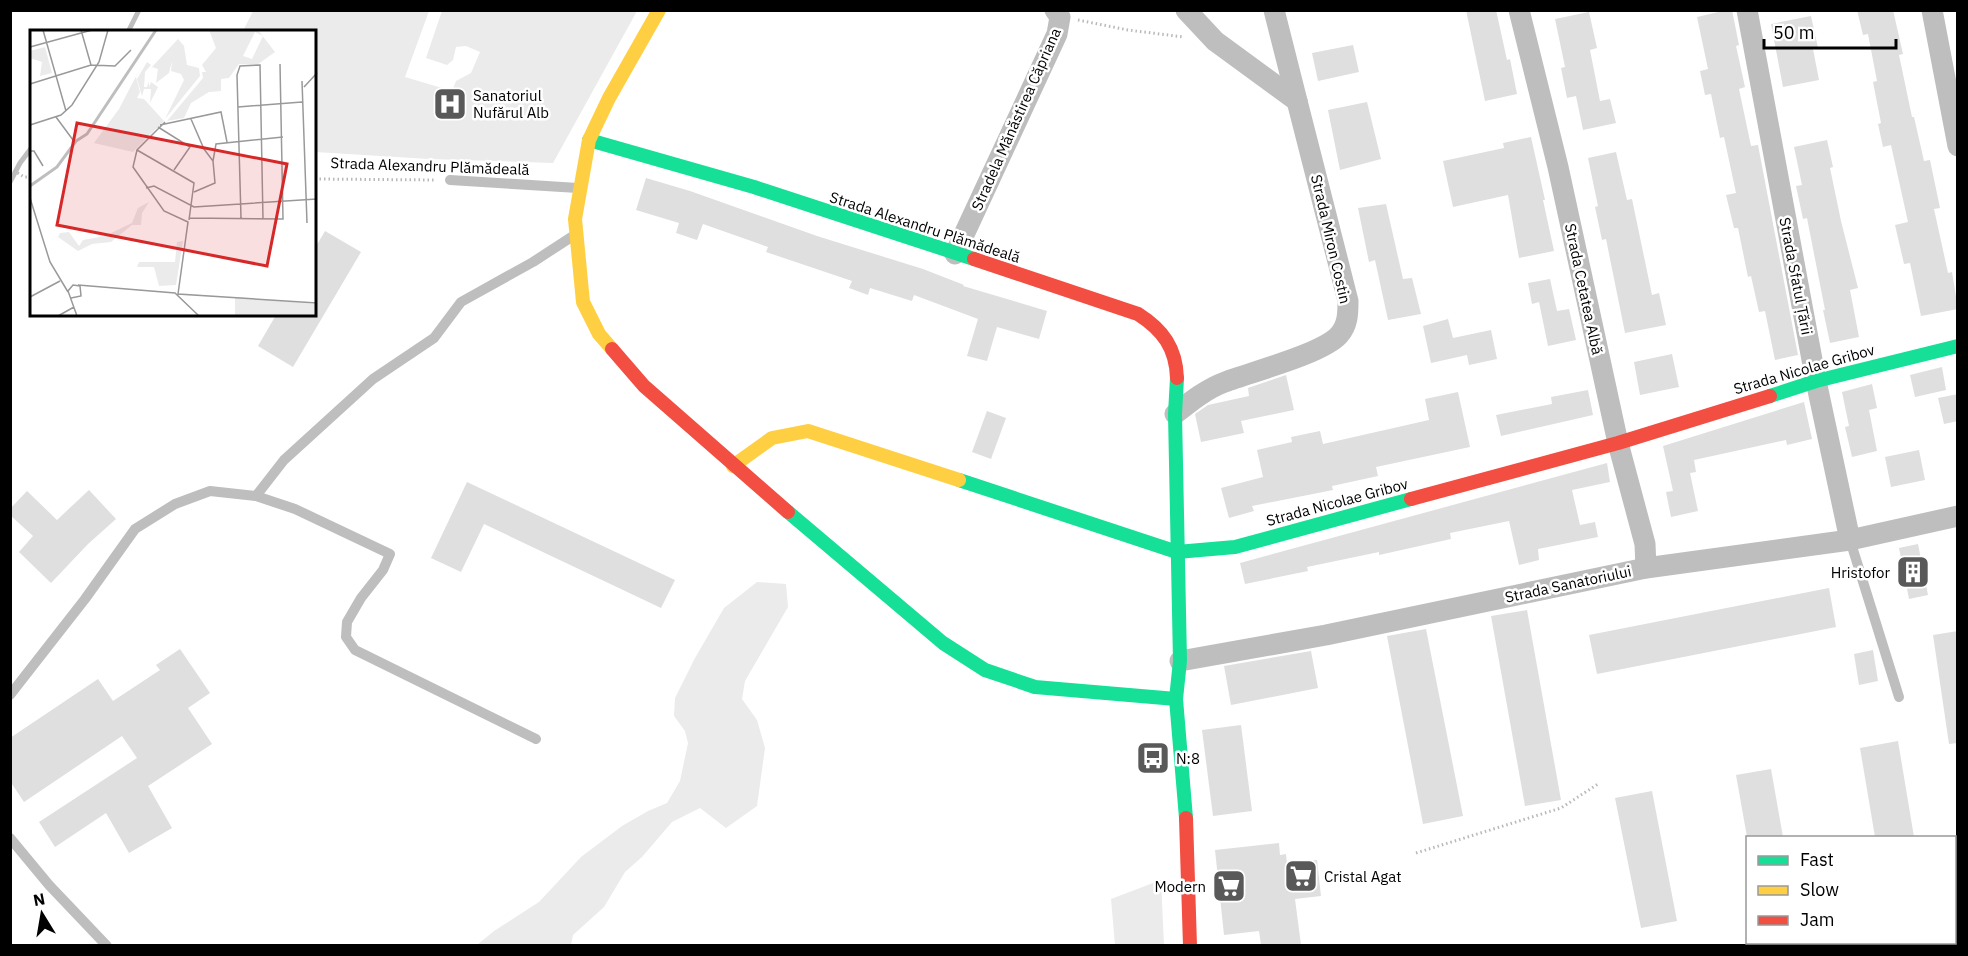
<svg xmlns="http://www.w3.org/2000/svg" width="1968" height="956" font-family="'IBM Plex Sans',sans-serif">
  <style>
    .green { fill: #ebebeb }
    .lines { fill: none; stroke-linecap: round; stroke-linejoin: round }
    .stream { stroke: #bebebe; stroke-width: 5 }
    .building { fill: #dfdfdf }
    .path { stroke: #b9b9b9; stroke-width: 3; stroke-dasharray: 1.5 3; stroke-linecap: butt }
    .lane { stroke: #bebebe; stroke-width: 10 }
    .street { stroke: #bebebe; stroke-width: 21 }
    .fast { stroke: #16e098; stroke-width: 14 }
    .slow { stroke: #ffcf43; stroke-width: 14 }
    .jam { stroke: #f24e42; stroke-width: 14 }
    .labels { text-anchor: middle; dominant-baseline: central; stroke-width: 5; stroke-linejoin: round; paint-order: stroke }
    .poi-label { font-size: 15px; fill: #000; stroke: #fff; text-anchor: start }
    .street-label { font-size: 15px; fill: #000; stroke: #fff }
    .inset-river { fill: none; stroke: #bebebe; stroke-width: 3 }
    .inset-road { fill: none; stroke: #999; stroke-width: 1.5 }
    .view { fill: #d62828; fill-opacity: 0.15; stroke: #d62828; stroke-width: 3 }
    .inset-edge { fill: none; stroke: #000; stroke-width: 3 }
  </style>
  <rect width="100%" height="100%" fill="#fff"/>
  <g class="green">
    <path d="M253 11H429L405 77 452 91 456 81 471 73 480 52 466 46 456 47 453 60 447 65 426 58 442 11H637L553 163 429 159 315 152V32L243 31Z"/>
    <path d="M757 582 786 584 788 607 745 681 742 699 757 720 765 748 757 806 726 828 700 808 672 822 642 857 625 872 604 907 573 935 571 945H477L494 931 539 902 581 857 622 826 648 811 667 803 680 781 688 743 685 731 674 716 675 698 695 658 724 608Z"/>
    <path d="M1161 880 1164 945H1115L1111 899Z"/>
  </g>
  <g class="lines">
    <g class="stream">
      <path d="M128 32 139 10"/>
      <path d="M10 182 20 163 32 147"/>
    </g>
  </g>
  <g class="building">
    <path d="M1466 10H1496L1507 60 1510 59 1517 94 1485 101Z"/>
    <path d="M1727 10H1732L1739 45 1736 46 1745 87 1739 89 1751 146 1758 145 1798 355 1775 360 1765 311 1759 312 1751 276 1748 277 1738 228H1734L1726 195 1736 193 1724 137 1720 138 1711 94 1705 95 1700 71 1708 69 1697 17Z"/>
    <path d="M1857 10H1893L1903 54 1899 55 1912 117H1914L1924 161 1930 160 1940 208 1934 209 1948 273 1952 272 1958 309 1921 316 1910 263 1904 264 1895 225 1908 222 1891 145 1883 147 1878 124 1881 123 1873 82 1877 81 1868 34 1863 35Z"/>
    <path d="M1589 12 1597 48 1590 50 1600 101 1610 99 1616 123 1583 130 1576 96 1567 98 1561 68 1565 67 1555 19Z"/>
    <path d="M1811 16 1818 48 1813 49 1819 80 1783 87 1771 24Z"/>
    <path d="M1353 45 1359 72 1318 81 1312 53Z"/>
    <path d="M1367 102 1381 159 1340 170 1328 110Z"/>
    <path d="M1531 137 1545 200H1543L1554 251 1519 258 1508 195 1453 207 1443 161 1504 148 1503 143Z"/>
    <path d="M1827 140 1833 167 1830 168 1841 221 1858 288 1850 290 1859 337 1830 343 1823 310H1825L1807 218 1803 219 1796 186 1802 185 1794 147Z"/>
    <path d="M1616 152 1627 200 1632 199 1652 295 1659 293 1666 325 1625 333 1606 239 1602 240 1595 207 1598 206 1588 158Z"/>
    <path d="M646 178 690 191 817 236 923 269 964 285 963 286 1047 311 1039 339 997 327 987 361 967 356 978 319 914 295 912 301 870 288 868 295 849 288 852 281 766 252 768 247 703 224 697 240 676 233 679 223 636 210Z"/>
    <path d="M1386 204 1403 279 1412 278 1421 314 1388 320 1375 260 1369 262 1358 208Z"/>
    <path d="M325 231 361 252 293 367 258 346 276 315H315V248Z"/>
    <path d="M1550 279 1557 311 1569 309 1576 340 1548 346 1539 302 1532 304 1528 283Z"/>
    <path d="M1448 319 1453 338 1491 330 1497 359 1469 365 1467 355 1431 363 1423 326Z"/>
    <path d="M1672 354 1679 387 1640 395 1634 362Z"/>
    <path d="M1942 367 1946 390 1915 397 1910 375Z"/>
    <path d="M1286 375 1294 410 1241 421 1244 433 1201 442 1195 414 1208 405 1249 396 1248 388Z"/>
    <path d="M1872 384 1877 408 1869 410 1877 451 1852 457 1845 427 1849 426 1842 392Z"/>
    <path d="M1588 390 1593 415 1501 436 1496 415 1552 404 1551 397Z"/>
    <path d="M1458 392 1470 447 1376 467 1378 476 1332 486 1333 490 1252 506 1254 511 1229 518 1221 488 1263 477 1257 450 1292 442 1291 437 1320 431 1323 444 1429 420 1425 399Z"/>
    <path d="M1958 394V421L1944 424 1938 398Z"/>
    <path d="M1804 402 1812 439 1787 445 1786 440 1694 460 1696 472 1690 473 1698 511 1671 517 1666 492 1673 491 1663 446Z"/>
    <path d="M987 411 1006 418 991 459 972 452Z"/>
    <path d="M1919 450 1925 480 1891 487 1885 457Z"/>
    <path d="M1607 463 1610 482 1572 490 1580 525 1595 522 1598 537 1538 549 1539 560 1519 565 1509 521 1450 533 1451 539 1379 555V552L1307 567 1308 571 1245 584 1240 563Z"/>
    <path d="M467 482 675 580 661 608 484 524 461 572 431 558Z"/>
    <path d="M89 490 116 519 88 544 51 583 19 552 33 536 10 515V509L27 491 57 520Z"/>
    <path d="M1918 544 1928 595 1909 599 1899 548Z"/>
    <path d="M1829 588 1836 627 1597 674 1589 635Z"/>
    <path d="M1527 610 1561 800 1525 806 1491 616Z"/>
    <path d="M1426 629 1463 816 1423 824 1387 636Z"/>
    <path d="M1958 631V743L1949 744 1933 635Z"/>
    <path d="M180 649 210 693 188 708 212 744 148 786 172 828 129 853 106 813 55 847 39 822 137 758 122 736 24 802 10 781V738L98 679 113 701 160 670 156 665Z"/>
    <path d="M1873 650 1878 681 1859 685 1854 654Z"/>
    <path d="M1311 651 1318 688 1231 705 1224 666Z"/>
    <path d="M1241 725 1252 811 1213 816 1202 730Z"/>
    <path d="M1898 741 1914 837H1875L1860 748Z"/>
    <path d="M1771 769 1783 837H1747L1736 775Z"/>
    <path d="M1652 791 1677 921 1641 928 1615 798Z"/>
    <path d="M1279 843 1280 855 1286 854 1287 864 1317 860 1321 896 1295 899 1301 945H1261L1259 931 1224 935 1215 850Z"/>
  </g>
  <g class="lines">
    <g class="path">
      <path d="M1078 20 1128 30 1184 37"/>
      <path d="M10 168 24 177H32"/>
      <path d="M315 179 436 180"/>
      <path d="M1416 853 1561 808 1598 784"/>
    </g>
    <g class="lane">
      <path d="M450 180 578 188"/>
      <path d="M256 496 284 460 373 379 434 338 461 302 533 262 573 236"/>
      <path d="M1850 540 1899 697"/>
      <path d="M10 695 85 599 135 529 175 504 210 491 256 496 295 509 390 554 383 570 361 598 347 622 346 637 355 650 536 739"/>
      <path d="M10 838 49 885 107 946"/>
    </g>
    <g class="street">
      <path d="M1274 10 1297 101"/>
      <path d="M1519 10 1558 167 1618 443 1645 544 1646 568"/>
      <path d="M1747 10 1816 381 1850 540"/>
      <path d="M1932 10 1958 146"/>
      <path d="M955 254 1057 34 1060 17 1055 10"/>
      <path d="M1175 414C1190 402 1206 389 1225 382 1251 372 1322 354 1339 335 1348 325 1348 313 1348 301L1297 101 1215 41 1186 10"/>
      <path d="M1180 661 1326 635 1646 568 1850 540 1958 516"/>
    </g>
    <g class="fast">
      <path d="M589 140 754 187 974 259"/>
      <path d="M1770 396 1816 381 1958 346"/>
      <path d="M959 480 1177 552 1235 547 1411 499"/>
      <path d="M788 512 943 643 985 670 1035 687 1176 699 1186 818"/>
      <path d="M1176 699 1180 661 1175 414 1177 378"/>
    </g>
    <g class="slow">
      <path d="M612 349 599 334 583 302 575 219 589 140 609 98 659 10"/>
      <path d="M733 466 772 438 808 431 959 480"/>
    </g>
    <g class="jam">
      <path d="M974 259 1138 314C1163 330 1176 348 1177 378"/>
      <path d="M612 349 644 386 788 512"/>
      <path d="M1411 499 1618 443 1770 396"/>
      <path d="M1186 818 1190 946"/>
    </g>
  </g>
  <defs>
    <symbol id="hospital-square" viewBox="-11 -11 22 22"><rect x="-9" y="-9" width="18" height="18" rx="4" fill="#595959" stroke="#fff"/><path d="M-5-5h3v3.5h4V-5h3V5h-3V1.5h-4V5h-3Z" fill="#fff"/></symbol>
    <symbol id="building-square" viewBox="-11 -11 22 22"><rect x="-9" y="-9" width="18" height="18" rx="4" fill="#595959" stroke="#fff"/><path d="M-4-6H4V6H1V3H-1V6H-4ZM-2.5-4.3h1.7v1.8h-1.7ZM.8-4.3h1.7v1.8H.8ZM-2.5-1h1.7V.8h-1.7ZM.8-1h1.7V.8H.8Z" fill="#fff"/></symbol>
    <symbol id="bus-square" viewBox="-11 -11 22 22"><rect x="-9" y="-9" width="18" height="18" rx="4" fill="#595959" stroke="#fff"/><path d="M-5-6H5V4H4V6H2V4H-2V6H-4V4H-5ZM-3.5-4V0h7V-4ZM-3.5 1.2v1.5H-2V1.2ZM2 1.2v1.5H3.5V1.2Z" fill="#fff"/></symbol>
    <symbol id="supermarket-square" viewBox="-11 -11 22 22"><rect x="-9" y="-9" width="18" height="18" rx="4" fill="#595959" stroke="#fff"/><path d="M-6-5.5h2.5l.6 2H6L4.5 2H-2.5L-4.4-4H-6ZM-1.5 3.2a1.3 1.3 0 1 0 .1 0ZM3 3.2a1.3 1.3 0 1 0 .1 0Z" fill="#fff"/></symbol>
  </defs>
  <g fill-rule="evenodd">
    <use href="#hospital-square" x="431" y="85" width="38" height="38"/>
    <use href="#building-square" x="1894" y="553" width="38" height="38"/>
    <use href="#bus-square" x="1134" y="739" width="38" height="38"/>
    <use href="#supermarket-square" x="1282" y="857" width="38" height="38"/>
    <use href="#supermarket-square" x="1210" y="867" width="38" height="38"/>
  </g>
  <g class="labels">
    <g class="poi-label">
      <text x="473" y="95">Sanatoriul<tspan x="473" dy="17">Nufărul Alb</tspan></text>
      <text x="1890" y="572" text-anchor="end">Hristofor</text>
      <text x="1176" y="758">N:8</text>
      <text x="1324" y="876">Cristal Agat</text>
      <text x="1206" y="886" text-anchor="end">Modern</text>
    </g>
    <g class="street-label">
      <text transform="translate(1016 119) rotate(-66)">Stradela Mănăstirea Căpriana</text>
      <text transform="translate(430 166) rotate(2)">Strada Alexandru Plămădeală</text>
      <text transform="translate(925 227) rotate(18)">Strada Alexandru Plămădeală</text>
      <text transform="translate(1331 239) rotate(77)">Strada Miron Costin</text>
      <text transform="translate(1796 276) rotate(79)">Strada Sfatul Țării</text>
      <text transform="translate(1584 289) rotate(78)">Strada Cetatea Albă</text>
      <text transform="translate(1804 369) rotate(-16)">Strada Nicolae Gribov</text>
      <text transform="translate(1337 502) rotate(-15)">Strada Nicolae Gribov</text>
      <text transform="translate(1568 584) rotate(-12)">Strada Sanatoriului</text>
    </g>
  </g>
  <g transform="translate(30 30)">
    <rect width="286" height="286" fill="#fff"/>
    <path d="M179 0H228L245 22 227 35 209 34 199 48 191 49V61L179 62 161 73 154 88 137 91 173 48 172 42H176L172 35 186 18ZM225 2 233 6 222 29 213 26ZM148 9 154 16 157 35 169 38 170 46 135 89 154 50 151 44 141 41 142 31 139 43 126 53 128 39 122 37ZM15 17 22 43 10 46 12 32 0 28V21ZM114 31 106 47 110 62 107 68 114 69 134 91 103 122 64 113 89 79ZM117 32 121 35 115 42 114 57H117L119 51V57L121 52 128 57 120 73 121 59H114L112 66 107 49ZM119 172 112 183 111 195H102L81 212 62 214 48 221 28 207 30 203 39 202 49 216 53 210 75 206 102 193 108 178ZM153 211 146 255 129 256 124 237H107L109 232H145L147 212ZM205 267 286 274V286H205Z" fill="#ebebeb" fill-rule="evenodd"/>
    <path class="inset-river" d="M0 156 27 137 46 111 57 104 126 0"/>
    <path class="inset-road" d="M13 0 36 81M51 0 61 35M0 17 62 0M272 51 277 193M0 54 61 35 85 36 101 20M274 57 287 43M208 77 272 72M26 87 43 110M161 89 174 119 183 131 185 153 164 162M135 92 107 120 103 137 134 181 158 192 148 264 287 273M0 95 31 85 42 75 69 32 78 0M130 95 191 82 197 112M128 97 160 117 144 140M107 120 164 153 159 190M0 121H4L13 136M183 131 186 114 253 107M116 158 124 156 164 177 287 169M0 168 20 232 38 262M159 188 253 189 250 34M211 188 207 45 210 36 230 35 233 189M48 255 145 263 169 286M0 267 30 251M41 268 51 266 50 256 43 255 38 261 47 286M28 286 44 277"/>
    <path class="view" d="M47 93 257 134 237 236 27 195Z"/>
    <rect width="286" height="286" class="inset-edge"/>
  </g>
  <rect width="1968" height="956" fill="none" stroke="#000000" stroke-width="24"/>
  <rect x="1746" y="836" width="210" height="108" fill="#ffffff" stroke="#999999" stroke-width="1.5"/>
  <rect x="1758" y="856" width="30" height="9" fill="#16e098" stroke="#999999" stroke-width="1.5"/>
  <text x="1800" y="866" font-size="18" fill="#000000">Fast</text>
  <rect x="1758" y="886" width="30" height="9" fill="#ffcf43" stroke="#999999" stroke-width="1.5"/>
  <text x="1800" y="896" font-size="18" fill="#000000">Slow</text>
  <rect x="1758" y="916" width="30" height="9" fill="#f24e42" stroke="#999999" stroke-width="1.5"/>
  <text x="1800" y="926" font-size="18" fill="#000000">Jam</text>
  <g transform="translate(42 914) rotate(349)" stroke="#ffffff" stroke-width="4.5" paint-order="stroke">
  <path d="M0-4.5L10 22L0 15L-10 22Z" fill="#000000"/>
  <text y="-9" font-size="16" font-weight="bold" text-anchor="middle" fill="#000000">N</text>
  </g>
  <path d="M1764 39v9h132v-9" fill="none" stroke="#000000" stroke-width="3"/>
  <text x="1773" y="39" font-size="18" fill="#000000" stroke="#ffffff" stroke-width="4.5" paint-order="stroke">50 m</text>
</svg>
